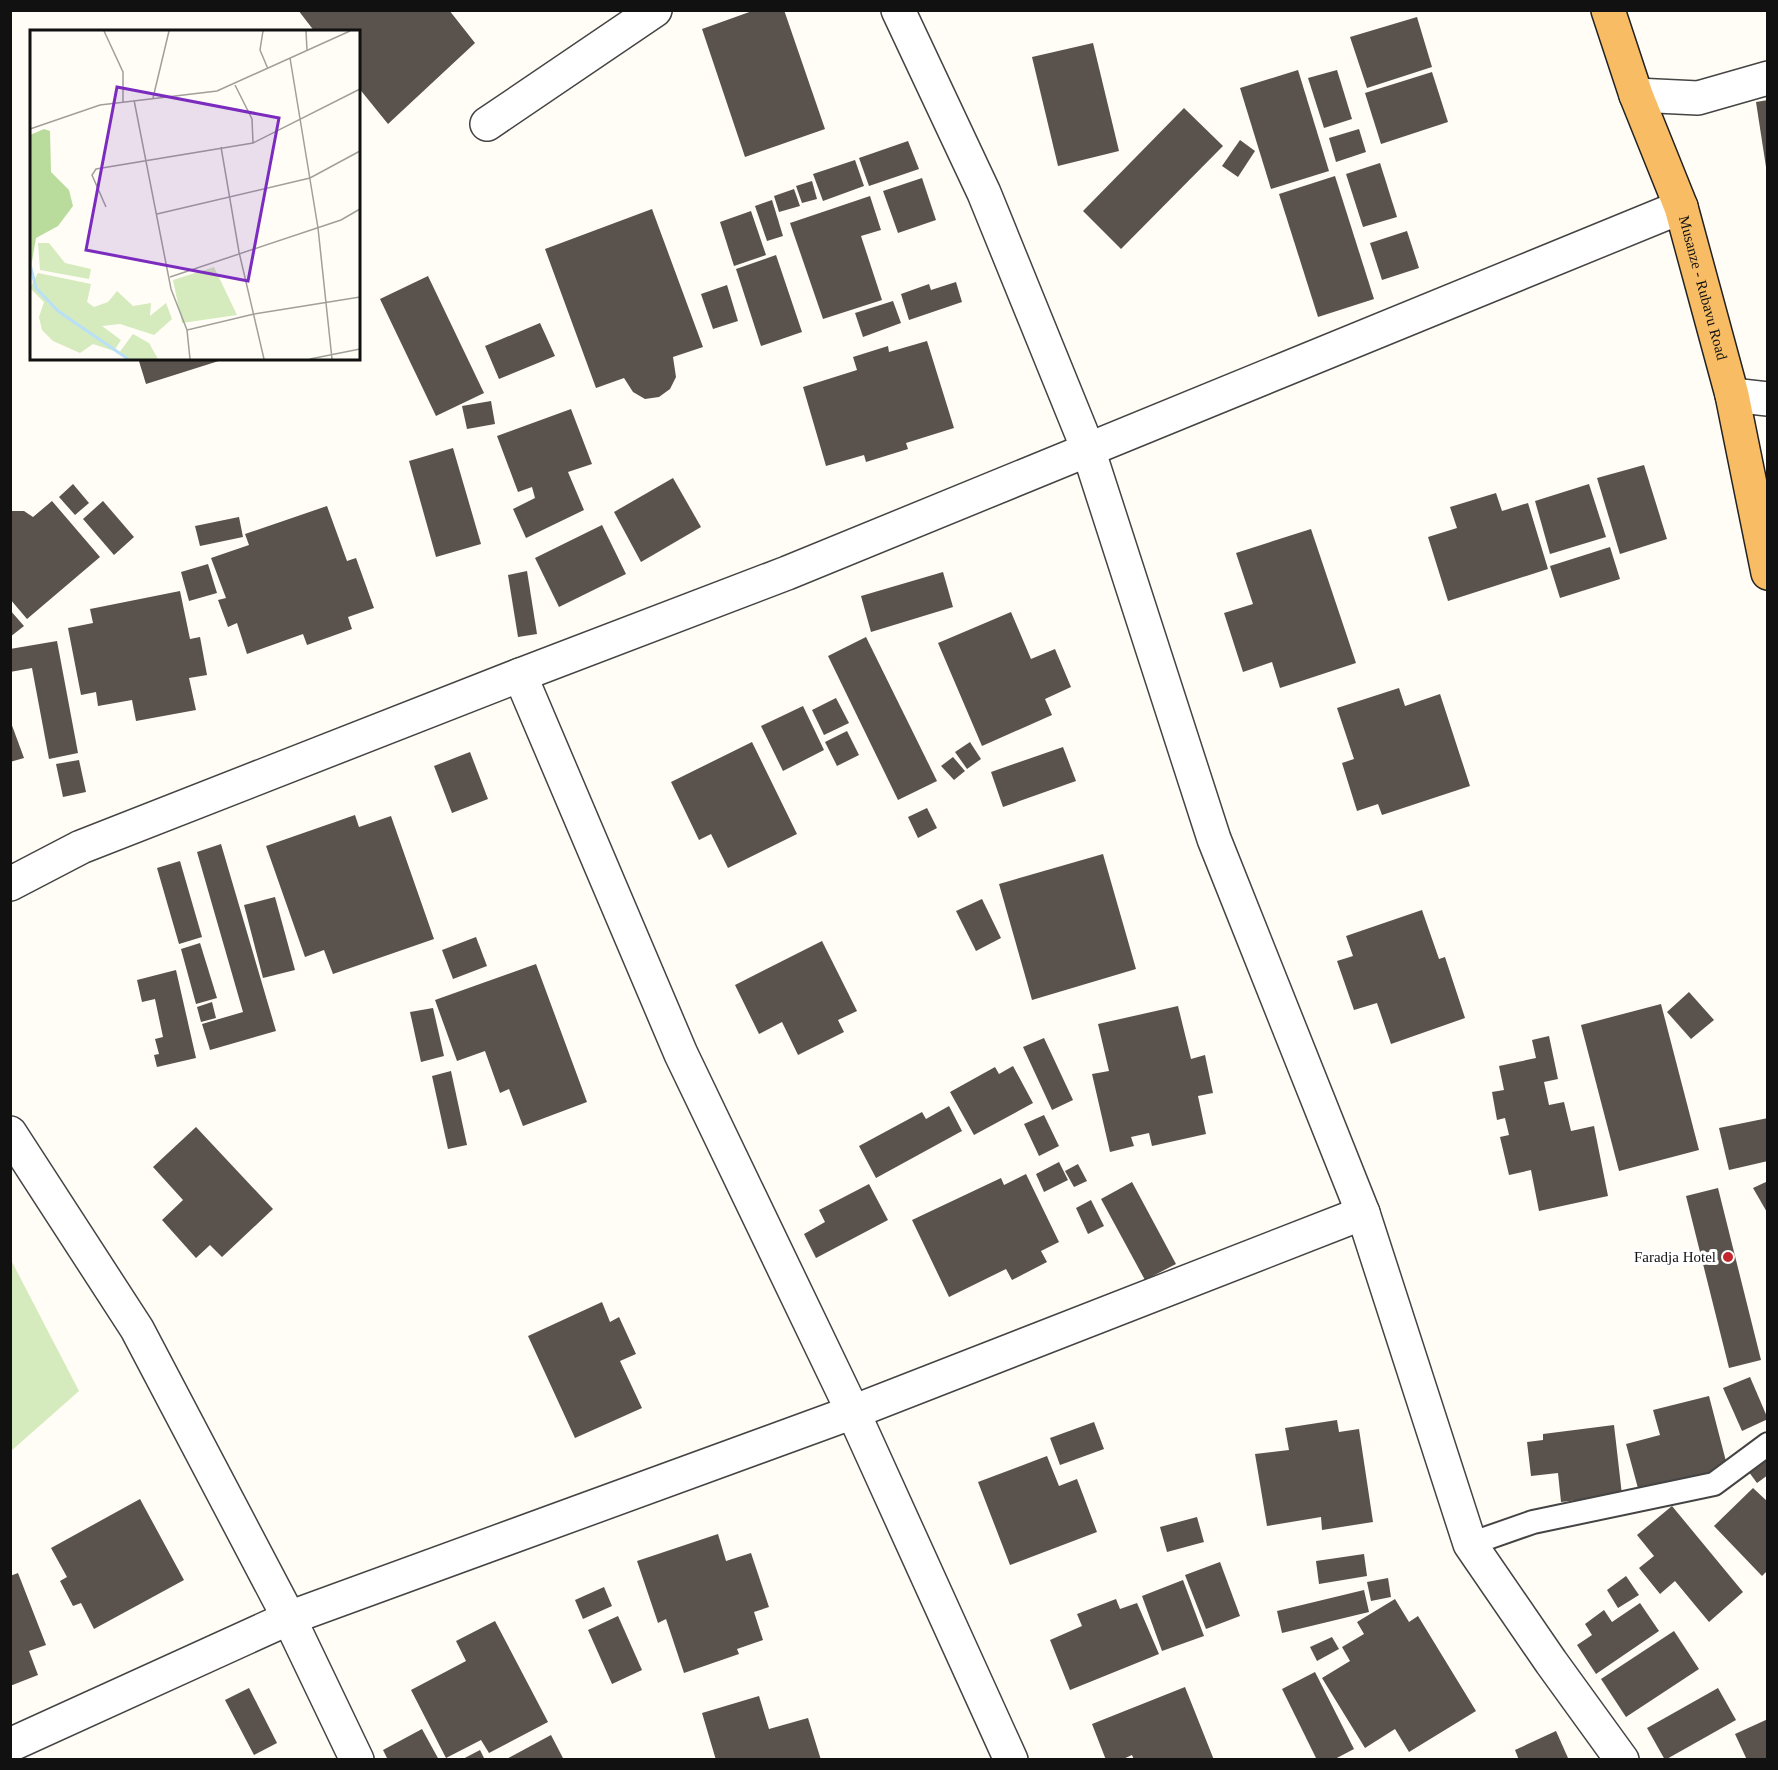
<svg xmlns="http://www.w3.org/2000/svg" width="1778" height="1770" font-family="Georgia,serif">
  <style>
    .green { fill: #d5ebbd }
    .building { fill: #5a524d }
    .lines { fill: none; stroke-linecap: round; stroke-linejoin: round }
    .service-casing { stroke: #444; stroke-width: 26 }
    .minor-casing { stroke: #444; stroke-width: 36 }
    .trunk-casing { stroke: #222; stroke-width: 36 }
    .service { stroke: #fff; stroke-width: 22 }
    .minor { stroke: #fff; stroke-width: 33 }
    .trunk { stroke: #f7bc64; stroke-width: 33 }
    .poi-dot { fill: #c4262e; stroke: #fff; stroke-width: 2 }
    .labels { text-anchor: middle; dominant-baseline: central; stroke-width: 6; stroke-linejoin: round; paint-order: stroke }
    .street-label { font-size: 15px; fill: #111; stroke: #fff }
    .poi-label { font-size: 15px; fill: #111; stroke: #fff; text-anchor: end }
    .inset-river { fill: none; stroke: #b9e0f7; stroke-width: 3 }
    .inset-road { fill: none; stroke: #a09f9a; stroke-width: 1.5 }
    .view { fill: #7b2cbf; fill-opacity: 0.15; stroke: #7b2cbf; stroke-width: 3 }
    .inset-edge { fill: none; stroke: #111; stroke-width: 3 }
  </style>
  <rect width="100%" height="100%" fill="#fffdf5"/>
  <path class="green" d="M11 1260 79 1391 11 1451H10Z"/>
  <g class="building">
    <path d="M298 10H449L475 43 388 124 358 87V32H315Z"/>
    <path d="M755 10H784L825 129 745 157 702 29Z"/>
    <path d="M1417 17 1432 67 1367 88 1350 37Z"/>
    <path d="M1093 43 1119 151 1058 166 1032 57Z"/>
    <path d="M1298 70 1329 171 1271 189 1240 88Z"/>
    <path d="M1337 70 1352 119 1324 128 1308 78Z"/>
    <path d="M1432 72 1448 122 1381 144 1365 93Z"/>
    <path d="M1768 100V167H1766L1756 102Z"/>
    <path d="M1184 108 1223 146 1121 249 1083 211Z"/>
    <path d="M1359 129 1366 152 1336 162 1329 138Z"/>
    <path d="M1240 140 1255 151 1238 177 1222 166Z"/>
    <path d="M908 141 919 169 869 186 859 158Z"/>
    <path d="M855 160 864 186 823 201 813 174Z"/>
    <path d="M1380 163 1397 217 1363 227 1346 174Z"/>
    <path d="M1335 176 1374 299 1318 317 1279 194Z"/>
    <path d="M922 178 936 220 898 233 883 191Z"/>
    <path d="M812 181 817 199 802 203 796 186Z"/>
    <path d="M794 189 800 206 779 212 774 196Z"/>
    <path d="M870 196 881 230 861 236 882 300 823 319 790 223Z"/>
    <path d="M772 200 783 236 767 241 755 206Z"/>
    <path d="M652 209 703 347 673 357 676 377 670 389 659 397 645 399 633 392 624 378 596 388 545 249Z"/>
    <path d="M751 211 766 255 734 266 720 222Z"/>
    <path d="M1407 231 1419 268 1382 280 1370 243Z"/>
    <path d="M776 255 802 332 761 346 736 269Z"/>
    <path d="M428 276 484 393 436 416 380 299Z"/>
    <path d="M956 282 962 302 909 320 901 294 929 284 931 290Z"/>
    <path d="M727 285 738 321 713 329 701 294Z"/>
    <path d="M893 301 901 323 863 337 855 313Z"/>
    <path d="M540 323 555 356 499 379 485 346Z"/>
    <path d="M927 341 954 428 906 443 908 449 866 462 864 455 826 466 803 387 857 370 853 357 888 346 889 352Z"/>
    <path d="M138 358H225V359L146 384Z"/>
    <path d="M491 401 495 424 467 429 462 406Z"/>
    <path d="M571 409 592 464 568 472 584 510 526 538 513 509 535 498 532 487 518 492 497 436Z"/>
    <path d="M453 448 481 544 436 557 409 461Z"/>
    <path d="M1644 465 1667 539 1620 554 1597 478Z"/>
    <path d="M673 478 701 527 641 562 614 512Z"/>
    <path d="M73 484 89 503 75 515 59 497Z"/>
    <path d="M1589 484 1606 537 1550 554 1535 501Z"/>
    <path d="M1496 493 1502 511 1528 503 1548 569 1448 601 1428 537 1457 528 1450 507Z"/>
    <path d="M52 501 100 557 27 619 10 599V511H24L33 517Z"/>
    <path d="M103 501 134 537 114 555 83 519Z"/>
    <path d="M327 506 347 561 356 558 374 608 348 617 352 629 307 645 303 634 247 654 237 623 228 627 218 600 226 598 211 558 249 545 245 534Z"/>
    <path d="M239 517 243 537 200 546 195 526Z"/>
    <path d="M602 525 626 574 559 607 535 558Z"/>
    <path d="M1311 529 1356 663 1280 688 1272 662 1243 672 1224 613 1253 604 1236 553Z"/>
    <path d="M1610 547 1620 579 1560 598 1550 566Z"/>
    <path d="M208 564 217 593 189 601 181 572Z"/>
    <path d="M527 571 537 634 518 637 508 575Z"/>
    <path d="M943 572 953 607 871 632 861 596Z"/>
    <path d="M180 591 190 639 200 637 207 675 189 678 196 710 136 721 132 700 98 706 96 692 81 695 68 628 93 623 90 609Z"/>
    <path d="M10 610 24 626 10 637Z"/>
    <path d="M1011 612 1031 659 1055 649 1071 687 1045 699 1052 715 982 746 938 643Z"/>
    <path d="M866 637 937 781 898 800 828 656Z"/>
    <path d="M57 641 78 753 49 759 32 668 10 672V649Z"/>
    <path d="M1399 688 1405 706 1440 694 1470 786 1382 815 1378 804 1357 811 1342 763 1354 759 1337 708Z"/>
    <path d="M836 698 849 723 824 735 812 710Z"/>
    <path d="M803 706 824 750 783 771 761 726Z"/>
    <path d="M10 720 24 758 10 762Z"/>
    <path d="M847 731 859 755 837 766 825 742Z"/>
    <path d="M752 742 797 834 728 868 711 834 699 840 671 782Z"/>
    <path d="M970 742 981 759 967 769 955 752Z"/>
    <path d="M1063 747 1076 781 1003 807 991 772Z"/>
    <path d="M470 752 488 799 452 813 434 766Z"/>
    <path d="M953 757 965 771 954 780 941 766Z"/>
    <path d="M79 760 86 792 63 797 56 764Z"/>
    <path d="M927 808 937 828 918 838 908 817Z"/>
    <path d="M355 815 359 827 391 816 434 939 333 974 324 950 305 957 266 846Z"/>
    <path d="M221 844 276 1031 210 1050 202 1024 243 1012 197 852Z"/>
    <path d="M1103 854 1136 969 1032 1000 999 884Z"/>
    <path d="M180 861 202 937 179 944 157 868Z"/>
    <path d="M275 897 295 970 263 978 244 905Z"/>
    <path d="M982 899 1001 938 976 951 956 911Z"/>
    <path d="M1422 910 1439 959 1445 957 1465 1018 1391 1044 1377 1003 1354 1010 1337 961 1353 956 1346 936Z"/>
    <path d="M476 937 487 966 453 979 442 950Z"/>
    <path d="M822 941 857 1011 838 1020 844 1032 798 1055 782 1022 759 1034 735 985Z"/>
    <path d="M200 943 217 998 196 1004 181 949Z"/>
    <path d="M536 964 587 1102 523 1126 509 1089 500 1093 485 1051 457 1061 435 1000Z"/>
    <path d="M176 970 196 1058 157 1067 154 1055 159 1054 155 1039 163 1037 155 999 142 1002 137 980Z"/>
    <path d="M1689 992 1714 1020 1691 1039 1667 1012Z"/>
    <path d="M212 1002 216 1018 201 1022 197 1007Z"/>
    <path d="M1661 1004 1699 1150 1619 1171 1581 1025Z"/>
    <path d="M1178 1006 1191 1059 1205 1055 1213 1093 1198 1096 1206 1134 1152 1146 1149 1133 1131 1137 1134 1146 1110 1152 1092 1074 1109 1071 1098 1024Z"/>
    <path d="M433 1008 444 1056 421 1062 410 1012Z"/>
    <path d="M1549 1036 1558 1079 1544 1082 1549 1105 1564 1102 1571 1131 1594 1126 1608 1196 1539 1211 1531 1170 1509 1175 1500 1137 1509 1135 1505 1118 1497 1120 1492 1092 1504 1090 1499 1066 1536 1058 1532 1040Z"/>
    <path d="M1044 1038 1073 1100 1052 1110 1023 1047Z"/>
    <path d="M1013 1066 1033 1103 974 1135 950 1092 995 1067 999 1074Z"/>
    <path d="M451 1071 467 1145 448 1149 432 1076Z"/>
    <path d="M949 1106 962 1131 876 1178 859 1146 922 1112 926 1119Z"/>
    <path d="M1044 1115 1059 1146 1039 1156 1024 1124Z"/>
    <path d="M1768 1118V1161L1729 1170 1719 1128Z"/>
    <path d="M196 1127 273 1209 222 1257 210 1245 196 1258 162 1220 183 1200 153 1167Z"/>
    <path d="M1059 1162 1068 1180 1044 1192 1036 1174Z"/>
    <path d="M1078 1164 1087 1181 1074 1187 1065 1171Z"/>
    <path d="M1026 1174 1059 1242 1041 1251 1047 1262 1012 1280 1006 1269 949 1297 912 1220 1001 1178 1004 1185Z"/>
    <path d="M1768 1181V1214L1753 1188Z"/>
    <path d="M1132 1182 1176 1264 1145 1280 1101 1199Z"/>
    <path d="M869 1184 888 1220 816 1258 804 1234 825 1222 819 1210Z"/>
    <path d="M1718 1188 1761 1360 1729 1368 1686 1196Z"/>
    <path d="M1091 1200 1104 1226 1088 1234 1076 1208Z"/>
    <path d="M602 1302 610 1322 619 1317 636 1354 620 1361 642 1408 575 1438 528 1336Z"/>
    <path d="M1750 1377 1768 1419 1742 1431 1723 1388Z"/>
    <path d="M1709 1396 1728 1469 1639 1492 1626 1444 1660 1435 1653 1410Z"/>
    <path d="M1337 1420 1339 1432 1359 1429 1373 1522 1322 1530 1321 1517 1267 1526 1255 1454 1289 1450 1285 1428Z"/>
    <path d="M1094 1422 1104 1449 1060 1465 1050 1438Z"/>
    <path d="M1614 1425 1622 1495 1561 1502 1558 1473 1531 1476 1527 1442 1543 1440V1434Z"/>
    <path d="M1768 1446V1475L1757 1483 1743 1464Z"/>
    <path d="M1047 1456 1059 1486 1077 1479 1097 1532 1010 1565 978 1482Z"/>
    <path d="M1753 1488 1768 1502V1570L1762 1576 1714 1526Z"/>
    <path d="M140 1499 184 1580 94 1629 81 1603 73 1606 60 1581 67 1577 51 1548Z"/>
    <path d="M1672 1506 1743 1592 1709 1622 1675 1581 1660 1594 1639 1568 1654 1556 1637 1535Z"/>
    <path d="M1197 1517 1204 1542 1167 1552 1160 1527Z"/>
    <path d="M718 1534 726 1561 751 1553 769 1607 754 1612 763 1640 737 1649 739 1654 684 1673 666 1619 658 1623 637 1561Z"/>
    <path d="M1364 1554 1367 1576 1319 1584 1316 1561Z"/>
    <path d="M1220 1562 1240 1616 1206 1629 1185 1575Z"/>
    <path d="M18 1573 46 1645 29 1651 38 1675 10 1686V1576Z"/>
    <path d="M1626 1576 1639 1595 1618 1608 1607 1590Z"/>
    <path d="M1388 1578 1391 1597 1371 1601 1367 1582Z"/>
    <path d="M1183 1580 1204 1636 1162 1651 1142 1596Z"/>
    <path d="M604 1587 612 1606 583 1619 575 1600Z"/>
    <path d="M1364 1590 1369 1612 1282 1633 1277 1611Z"/>
    <path d="M1116 1599 1120 1609 1137 1603 1159 1654 1070 1690 1050 1640 1082 1626 1077 1614Z"/>
    <path d="M1395 1599 1409 1622 1418 1616 1476 1711 1409 1752 1395 1729 1365 1748 1322 1678 1350 1661 1342 1647 1364 1634 1357 1622Z"/>
    <path d="M1640 1603 1659 1631 1596 1674 1577 1645 1592 1635 1585 1624 1604 1610 1612 1622Z"/>
    <path d="M618 1616 642 1670 612 1684 588 1630Z"/>
    <path d="M495 1621 548 1722 489 1753 481 1740 446 1758 411 1690 466 1661 456 1641Z"/>
    <path d="M1674 1631 1699 1669 1626 1717 1601 1679Z"/>
    <path d="M1332 1637 1339 1649 1317 1661 1310 1647Z"/>
    <path d="M1315 1672 1354 1749 1333 1760H1317L1282 1689Z"/>
    <path d="M1185 1687 1214 1760H1134L1132 1755 1121 1760H1106L1092 1724Z"/>
    <path d="M249 1688 277 1743 254 1755 225 1700Z"/>
    <path d="M1718 1688 1736 1720 1665 1760 1647 1728Z"/>
    <path d="M759 1696 769 1729 808 1718 821 1760H716L702 1713Z"/>
    <path d="M1768 1719V1760H1747L1735 1734Z"/>
    <path d="M422 1729 439 1760H388L383 1750Z"/>
    <path d="M1556 1731 1568 1758 1565 1760H1519L1515 1750Z"/>
    <path d="M551 1735 564 1760H505Z"/>
    <path d="M480 1750 485 1760H461Z"/>
  </g>
  <g class="lines">
    <defs>
      <path id="service" d="M1470 1544 1533 1522 1714 1484 1768 1444"/>
      <g id="minor">
        <path d="M898 10 984 193 1088 449 1214 839 1363 1213 1470 1544 1551 1662 1622 1760"/>
        <path d="M1636 95 1698 98 1768 78"/>
        <path d="M487 124 655 10"/>
        <path d="M1732 395 1768 399"/>
        <path d="M520 675 681 1054 853 1412 1011 1760"/>
        <path d="M10 884 81 847 520 675 787 573 1681 207"/>
        <path d="M10 1133 137 1329 289 1618 357 1760"/>
        <path d="M10 1745 289 1618 853 1412 1363 1213"/>
      </g>
      <g id="trunk">
        <path id="s1" d="M1608 10 1636 95 1681 207 1732 395 1768 573"/>
      </g>
    </defs>
    <use href="#service" class="service-casing"/>
    <use href="#minor" class="minor-casing"/>
    <use href="#trunk" class="trunk-casing"/>
    <use href="#service" class="service"/>
    <use href="#minor" class="minor"/>
    <use href="#trunk" class="trunk"/>
  </g>
  <circle class="poi-dot" cx="1728" cy="1257" r="6"/>
  <g class="labels">
    <g class="street-label">
      <text stroke="none"><textPath href="#s1" startOffset="294">Musanze - Rubavu Road</textPath></text>
    </g>
    <g class="poi-label">
      <text x="1716" y="1257">Faradja Hotel</text>
    </g>
  </g>
  <g transform="translate(30 30)">
    <rect width="330" height="330" fill="#fffdf5"/>
    <path d="M8 213H19L35 233 61 239 59 249 10 240ZM184 237 207 285 152 293 143 250ZM8 243 61 254 57 272 64 277 78 272 87 261 103 276 121 273 120 286 136 273 142 289 124 305 90 294 72 296 91 310 84 321 63 314 50 323 23 311 12 300 9 287 14 272 0 258ZM103 304 119 313 128 329H96L89 323Z" fill="#d5ebbd"/>
    <path d="M14 99 20 101 21 142 39 160 43 176 28 196 6 208 0 243V105Z" fill="#b9dc9c"/>
    <path class="inset-river" d="M0 234 6 258 28 281 98 329"/>
    <path class="inset-road" d="M74 1 93 42V72M233 1 230 20 238 39M276 1 277 20M260 28 288 198 302 329M205 55 222 89 223 113M123 68 139 1M104 70 141 259 157 300M0 99 70 75 187 61 320 1M191 117 209 222 234 329M76 177 62 145 66 139 223 113 330 59M127 184 280 148 330 121M140 247 311 190 330 179M160 329 157 300 224 284 330 267M280 329 330 319"/>
    <path class="view" d="M87 57 249 88 218 251 56 220Z"/>
    <rect width="330" height="330" class="inset-edge"/>
  </g>
  <rect width="1778" height="1770" fill="none" stroke="#111111" stroke-width="24"/>
</svg>
